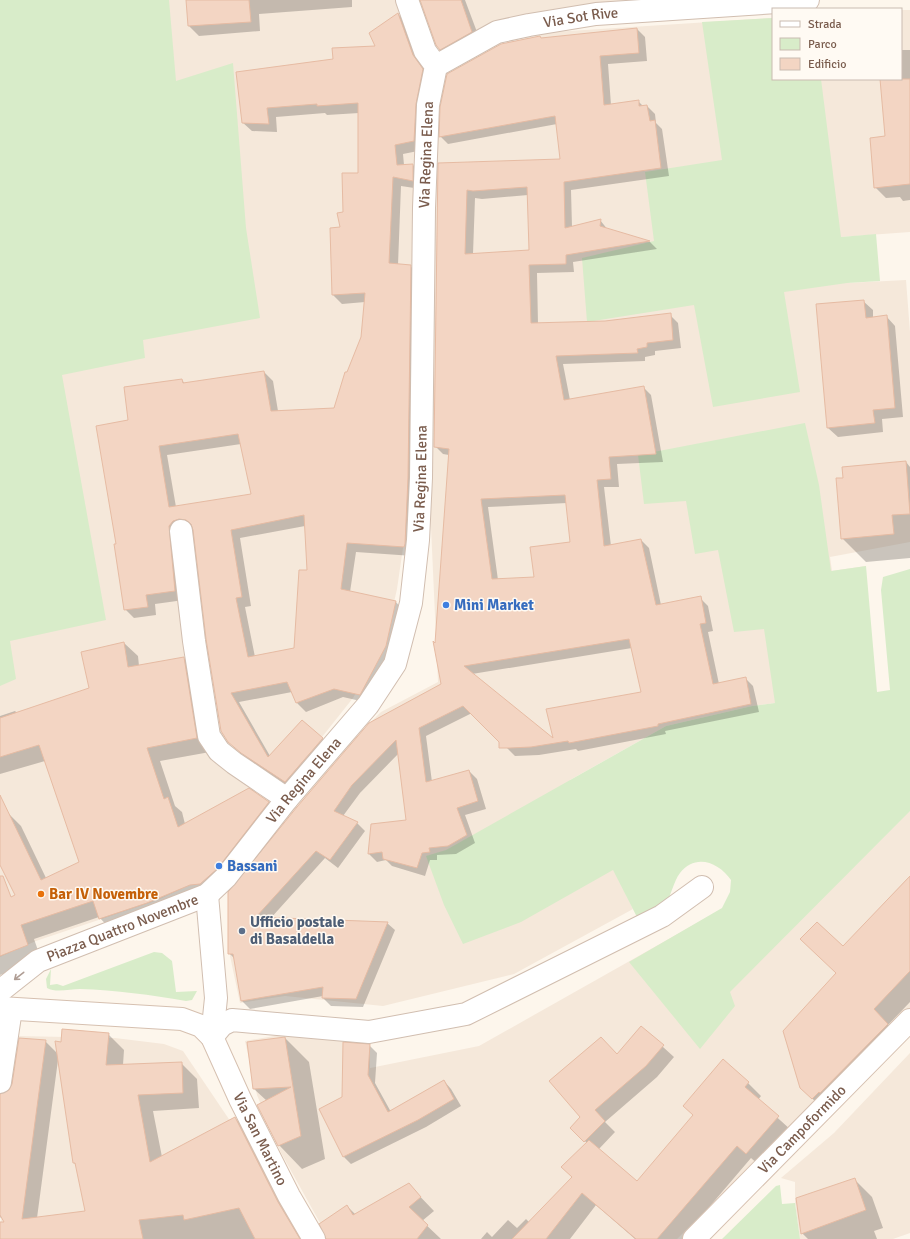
<svg xmlns="http://www.w3.org/2000/svg" width="910" height="1239" font-family="Signika,sans-serif">
  <style>
    .residential { fill: #f5e8da }
    .green { fill: #d8ecc9 }
    .shadow { fill: #0003; fill-rule: evenodd }
    .building { fill: #f3d5c3; stroke: #e6bba3; fill-rule: evenodd }
    .lines { fill: none; stroke-linecap: round; stroke-linejoin: round }
    .minor-casing { stroke: #d1beb0; stroke-width: 24 }
    .secondary-casing { stroke: #d6c0b0; stroke-width: 24 }
    .minor { stroke: #fff; stroke-width: 22 }
    .secondary { stroke: #fff; stroke-width: 22 }
    .oneway { stroke: #af9d94 }
    .shop-dot { fill: #3f7fe0; stroke: #fffaf3; stroke-width: 1.5 }
    .food-dot { fill: #e8710a; stroke: #fffaf3; stroke-width: 1.5 }
    .service-dot { fill: #5c6f8a; stroke: #fffaf3; stroke-width: 1.5 }
    .labels { text-anchor: middle; dominant-baseline: central; stroke-width: 3; stroke-linejoin: round; paint-order: stroke }
    .street-label { font-size: 15px; fill: #7a5c4d; stroke: #fffaf3 }
    .shop-label { font-size: 15px; font-weight: bold; fill: #366cbe; stroke: #fffaf3; text-anchor: start }
    .food-label { font-size: 15px; font-weight: bold; fill: #c56008; stroke: #fffaf3; text-anchor: start }
    .service-label { font-size: 15px; font-weight: bold; fill: #4e5e75; stroke: #fffaf3; text-anchor: start }
  </style>
  <rect width="100%" height="100%" fill="#fdf6ec"/>
  <g class="residential">
    <path d="M0 0H397L422 85 417 174 411 374 414 473 397 589 384 646 353 698 272 800 223 869 158 900 36 941 0 957Z"/>
    <path d="M417 0H675L505 20 434 49Z"/>
    <path d="M901 10H910V232L841 237 847 283 906 280 910 332V542L830 557 832 571 866 566 775 703 752 706 666 726 570 780 633 909 514 974 383 1006 285 996 240 1003 230 956 229 890 285 821 322 770 381 712 438 682 428 461 436 102 444 78 473 59 538 33 773 18V79H901Z"/>
    <path d="M910 803V1008L677 1239H329L280 1151 257 1095 245 1041 280 1035 370 1042V1068L479 1046Z"/>
    <path d="M17 1036 115 1038 164 1044 183 1051 245 1143 297 1239H1L0 1144Z"/>
    <path d="M910 1053V1233L893 1239H800L795 1203V1182L781 1178 834 1133Z"/>
  </g>
  <g class="green">
    <path d="M0 0H169L176 81 233 63 246 228 260 318 143 340 145 358 62 375 106 620 10 641 16 679 0 686Z"/>
    <path d="M773 18V79H821L841 237 876 234 880 281 847 283 784 292 800 392 713 407 694 305 587 322 582 258 654 241 645 172 722 160 702 22Z"/>
    <path d="M805 423 819 485 831 571 866 566 877 692 890 690 881 590 883 577 910 569V811L730 992 735 1006 700 1049 629 962 722 908 730 892 731 880C719 862 695 853 680 873 673 882 672 895 665 904 659 911 647 916 639 921L613 870 521 922 463 944 444 905 426 856 446 850 666 726 752 706 775 703 764 629 734 632 718 550 695 554 686 501 644 504 638 455Z"/>
    <path d="M154 952 162 953 172 961 176 992 197 991 192 1000 186 1001C151 995 116 990 80 989 70 989 56 993 47 988L46 979 51 969 50 985 57 984 63 986Z"/>
    <path d="M780 1185 782 1204 795 1203 800 1239H722L776 1186Z"/>
  </g>
  <g class="shadow">
    <path d="M187 0H352V7L259 14 260 31 199 36 189 26Z"/>
    <path d="M421 0H465L480 40 449 58 440 49Z"/>
    <path d="M398 14 407 23 422 65 431 79 423 150 403 154 404 165H413L422 174 421 189 401 186 398 265 410 266 420 275 413 556 356 552 350 592 395 601 404 611 369 703 343 697 306 712 297 703 292 692 239 702 270 756 302 721 332 747 294 791 252 762 229 742 194 528 189 527 184 600 155 604 156 615 134 618 125 609 117 545 130 421 182 380 185 384 264 372 273 381 278 411 334 409 362 337 365 302 342 304 333 295 344 213 359 174V113L327 115 325 113 276 117 277 132 252 131 242 122 334 59 377 47ZM241 444 252 495 176 507 167 455ZM305 526 308 572 295 648 255 657 245 607 251 606 240 538Z"/>
    <path d="M637 29 645 37 647 61 608 64 611 105 638 101 643 106H647L655 114 656 123 662 129 669 176 571 190 572 227 600 220 608 230 650 242 657 249 573 262 574 272 537 273 538 324 605 322 670 315 678 323 681 348 655 351V355L645 357V361L563 364 570 400 643 387 651 395 663 462 617 464 619 487H604L611 546 641 540 649 548 661 605 700 598 708 606 713 631 708 632 719 684 745 678 753 686 759 712 665 731 666 734 578 751 576 749 539 755 515 756 472 713 426 736 432 782 469 771 477 779 486 809 465 815 475 843 456 854 437 855V860H430L425 876 392 866 386 860 377 862 369 854 407 821 399 753 360 793 343 816 357 823 365 831 338 868 325 858 270 919 387 923 395 930 363 1007 331 1006 323 998V996L250 1009 242 1001 235 959 229 953V893L442 685 436 645 449 455 443 454 435 446 439 164 561 160 557 124 448 144 440 136 540 37 542 39ZM528 195 530 251 473 254 475 198 482 199ZM567 503 571 543 535 578 498 580 488 507ZM632 648 643 693 555 741 472 674Z"/>
    <path d="M901 50H910V200L903 201 900 197 886 198 875 187 886 137 881 79H901Z"/>
    <path d="M863 301 873 310V318L886 316 895 326 903 417 882 419 883 432 838 437 828 428Z"/>
    <path d="M906 462 910 467V558L866 562 842 538 845 479Z"/>
    <path d="M124 643 138 656 139 666 183 658 197 671 210 752 160 761 175 806 182 812 185 824 268 803 282 816 230 882 113 932 99 917 34 939 41 959 0 975V901L17 896 0 862V815L7 812 21 826 46 878 80 863 45 761 0 774V716L15 711 17 713 90 689Z"/>
    <path d="M910 876V1002L888 1025 903 1040 817 1103 801 1088 837 973 843 948Z"/>
    <path d="M641 1027 674 1057 657 1077 605 1122 615 1132 598 1150 637 1182 748 1083 761 1096 758 1100 791 1130 760 1166 751 1158 682 1239H635L596 1205 570 1239H481L487 1232 492 1237 508 1220 517 1228 526 1219 529 1222 573 1177 587 1143 571 1128 581 1117 617 1055Z"/>
    <path d="M108 1034 124 1050 123 1065 181 1063 197 1079 199 1108 153 1111 162 1157 235 1118 251 1134 305 1239H67L86 1212 77 1166 74 1163 58 1060 37 1218 54 1239H16L2 1216 0 1218V1042L8 1050 1 1095 11 1090 20 1039 45 1041 58 1054 62 1043Z"/>
    <path d="M285 1038 309 1062 325 1159 302 1169 279 1145 267 1101 254 1089Z"/>
    <path d="M369 1045 377 1053 375 1083 391 1112 444 1081 451 1089 461 1106 426 1127 351 1164 344 1157 320 1110 342 1098Z"/>
    <path d="M854 1179 872 1197 883 1228 874 1231 877 1239H808L802 1233Z"/>
    <path d="M408 1184 434 1211 422 1221 441 1239H327L347 1206 356 1215Z"/>
  </g>
  <g class="building">
    <path d="M186 0H249L251 22 188 26Z"/>
    <path d="M420 0H461L472 32 440 50 436 45Z"/>
    <path d="M398 13 413 55 423 69 416 104 414 141 395 145 397 165 413 164V181L393 177 389 263 411 265 408 478 405 544 404 547 347 543 341 589 396 601 386 646 360 695 334 689 296 703 287 682 231 693 268 757 302 720 323 738 285 782 241 753 228 742 221 731 206 639 193 530 191 524 186 520 179 519 173 521 169 526 175 591 146 595 148 607 124 610 114 544H116L96 426 128 420 124 387 182 379 183 383 264 371 271 411 334 408 345 372H347L361 337 365 293 332 295 330 228 340 227 337 213 343 212 342 173H358V103L317 106V104L267 108 269 124 242 123 236 72 333 59 332 48 375 46 369 33ZM238 434 251 494 169 507 159 446ZM304 515 307 570H299L294 648 248 657 236 598 242 597 231 530Z"/>
    <path d="M637 28 639 53 600 56 604 105 639 100V106L647 105 650 121 655 120 661 168 564 182 565 228 601 219 600 226 650 241 566 255V264L529 265 531 323 605 321 671 313 673 340 647 343V347L637 349 638 353 556 356 564 400 644 386 656 454 609 457 611 479 597 480 604 546 641 539 656 605 701 596 706 623 700 624 713 684 746 677 751 704 658 724V726L569 743 568 741 531 747 510 748H499V742L463 706 419 728 426 782 469 770 478 801 457 808 467 835 448 846 429 848 430 852 422 853 417 868 383 859 382 852 368 854 371 824 406 820 396 740 352 785 334 811 358 822 330 860 316 851 256 917 388 922 356 999 322 998 323 987 241 1001 233 954H228V892L297 807 369 723 441 684 433 641 435 643 449 449 434 447 438 163 560 159 555 116 439 137 440 107 447 74 501 44 540 36 541 38ZM527 187 529 250 465 254 467 190 473 191ZM565 495 570 542 530 547 534 577 492 579 481 499ZM629 639 641 692 546 709 553 738 464 666Z"/>
    <path d="M880 79H910V184L874 188 870 138 885 136Z"/>
    <path d="M864 300 866 318 887 315 895 408 873 410 875 423 827 428 816 304Z"/>
    <path d="M906 461 910 514 892 515 894 534 841 539 836 478H843L842 467Z"/>
    <path d="M124 642 128 667 184 657 197 738 147 748 164 799 168 797 178 827 249 788 269 802 217 869 200 884 190 885 147 903 99 919 93 901 21 925 28 945 0 956V876H3L11 897 15 895 0 865V795L41 880 79 862 39 745 0 757V718L89 688 81 652Z"/>
    <path d="M910 876V971L874 1009 888 1024 820 1093 819 1092 812 1099 800 1088 783 1031 836 973 800 939 817 922 843 946Z"/>
    <path d="M641 1026 664 1045 646 1066 595 1110 605 1121 584 1142 570 1128 580 1117 549 1081 601 1037 617 1054Z"/>
    <path d="M62 1029 109 1033 106 1065 182 1062 183 1093 138 1095 150 1162 235 1117 278 1202 300 1239H255L239 1208 184 1220 183 1215 139 1220 143 1239H0V1222H4L0 1215V1094L9 1090 12 1084 19 1038 46 1040 22 1219 85 1211 75 1163H73L55 1041 61 1042Z"/>
    <path d="M285 1037 301 1136 278 1146 257 1105 291 1087 253 1089 247 1042Z"/>
    <path d="M343 1042 370 1044 368 1075 388 1112 444 1080 454 1099 418 1120 343 1157 319 1109 342 1097Z"/>
    <path d="M723 1059 749 1082 745 1087 779 1116 746 1154 737 1146 657 1239H636L582 1193 546 1239H512L572 1177 561 1167 589 1140 637 1181 693 1115 683 1106Z"/>
    <path d="M855 1178 866 1210 801 1234 796 1198Z"/>
    <path d="M409 1183 421 1197 409 1207 428 1225 417 1239H326L319 1224 347 1205 353 1215Z"/>
  </g>
  <g class="lines">
    <defs>
      <g id="minor">
        <path id="s1" d="M436 66 497 32 529 25 596 14 808 0"/>
        <path d="M181 531 194 641 209 736 219 751 234 763 287 799"/>
        <path d="M207 895 216 998 212 1037"/>
        <path id="s2" d="M0 991 38 961 207 895 226 877 287 799 368 705 395 664 411 603 418 540 421 478 424 208 428 105 436 66 425 51 407 0"/>
        <path d="M212 1037 222 1025 232 1020 369 1032 466 1014 662 916 702 887"/>
        <path d="M0 1082 11 1009"/>
      </g>
      <g id="secondary">
        <path id="s3" d="M0 1008 182 1019 201 1026 212 1037 240 1099 289 1196 314 1239"/>
        <path id="s4" d="M694 1239 910 1020"/>
      </g>
    </defs>
    <use href="#minor" class="minor-casing"/>
    <use href="#secondary" class="secondary-casing"/>
    <use href="#minor" class="minor"/>
    <use href="#secondary" class="secondary"/>
  </g>
  <defs><path id="oneway-shaft" d="M-6 0H5M1.5-3L5.5 0L1.5 3" fill="none" stroke-width="1.6" stroke-linecap="round" stroke-linejoin="round"/></defs>
  <use class="oneway" href="#oneway-shaft" transform="translate(19 976) rotate(142)"/>
  <g class="shop-dot">
    <circle cx="446" cy="605" r="4"/>
    <circle cx="219" cy="866" r="4"/>
  </g>
  <circle class="food-dot" cx="41" cy="894" r="4"/>
  <circle class="service-dot" cx="242" cy="931" r="4"/>
  <g class="labels">
    <g class="street-label">
      <text stroke="none"><textPath href="#s1" startOffset="155">Via Sot Rive</textPath></text>
      <text stroke="none"><textPath href="#s2" startOffset="1040">Via Regina Elena</textPath></text>
      <text stroke="none"><textPath href="#s2" startOffset="716">Via Regina Elena</textPath></text>
      <text stroke="none"><textPath href="#s2" startOffset="380">Via Regina Elena</textPath></text>
      <text stroke="none"><textPath href="#s2" startOffset="139">Piazza Quattro Novembre</textPath></text>
      <text stroke="none"><textPath href="#s4" startOffset="154">Via Campoformido</textPath></text>
      <text stroke="none"><textPath href="#s3" startOffset="331">Via San Martino</textPath></text>
    </g>
    <g class="shop-label">
      <text x="454" y="605">Mini Market</text>
      <text x="227" y="866">Bassani</text>
    </g>
    <g class="food-label">
      <text x="49" y="894">Bar IV Novembre</text>
    </g>
    <g class="service-label">
      <text x="250" y="922">Ufficio postale<tspan x="250" dy="17">di Basaldella</tspan></text>
    </g>
  </g>
  <rect x="772" y="8" width="130" height="72" fill="#fffaf3" stroke="#cabbb1"/>
  <rect x="780" y="21" width="20" height="6" fill="#ffffff" stroke="#cabbb1"/>
  <text x="808" y="28" font-size="12" fill="#7a5c4d">Strada</text>
  <rect x="780" y="38" width="20" height="12" fill="#d8ecc9" stroke="#cabbb1"/>
  <text x="808" y="48" font-size="12" fill="#7a5c4d">Parco</text>
  <rect x="780" y="58" width="20" height="12" fill="#f3d5c3" stroke="#cabbb1"/>
  <text x="808" y="68" font-size="12" fill="#7a5c4d">Edificio</text>
</svg>
